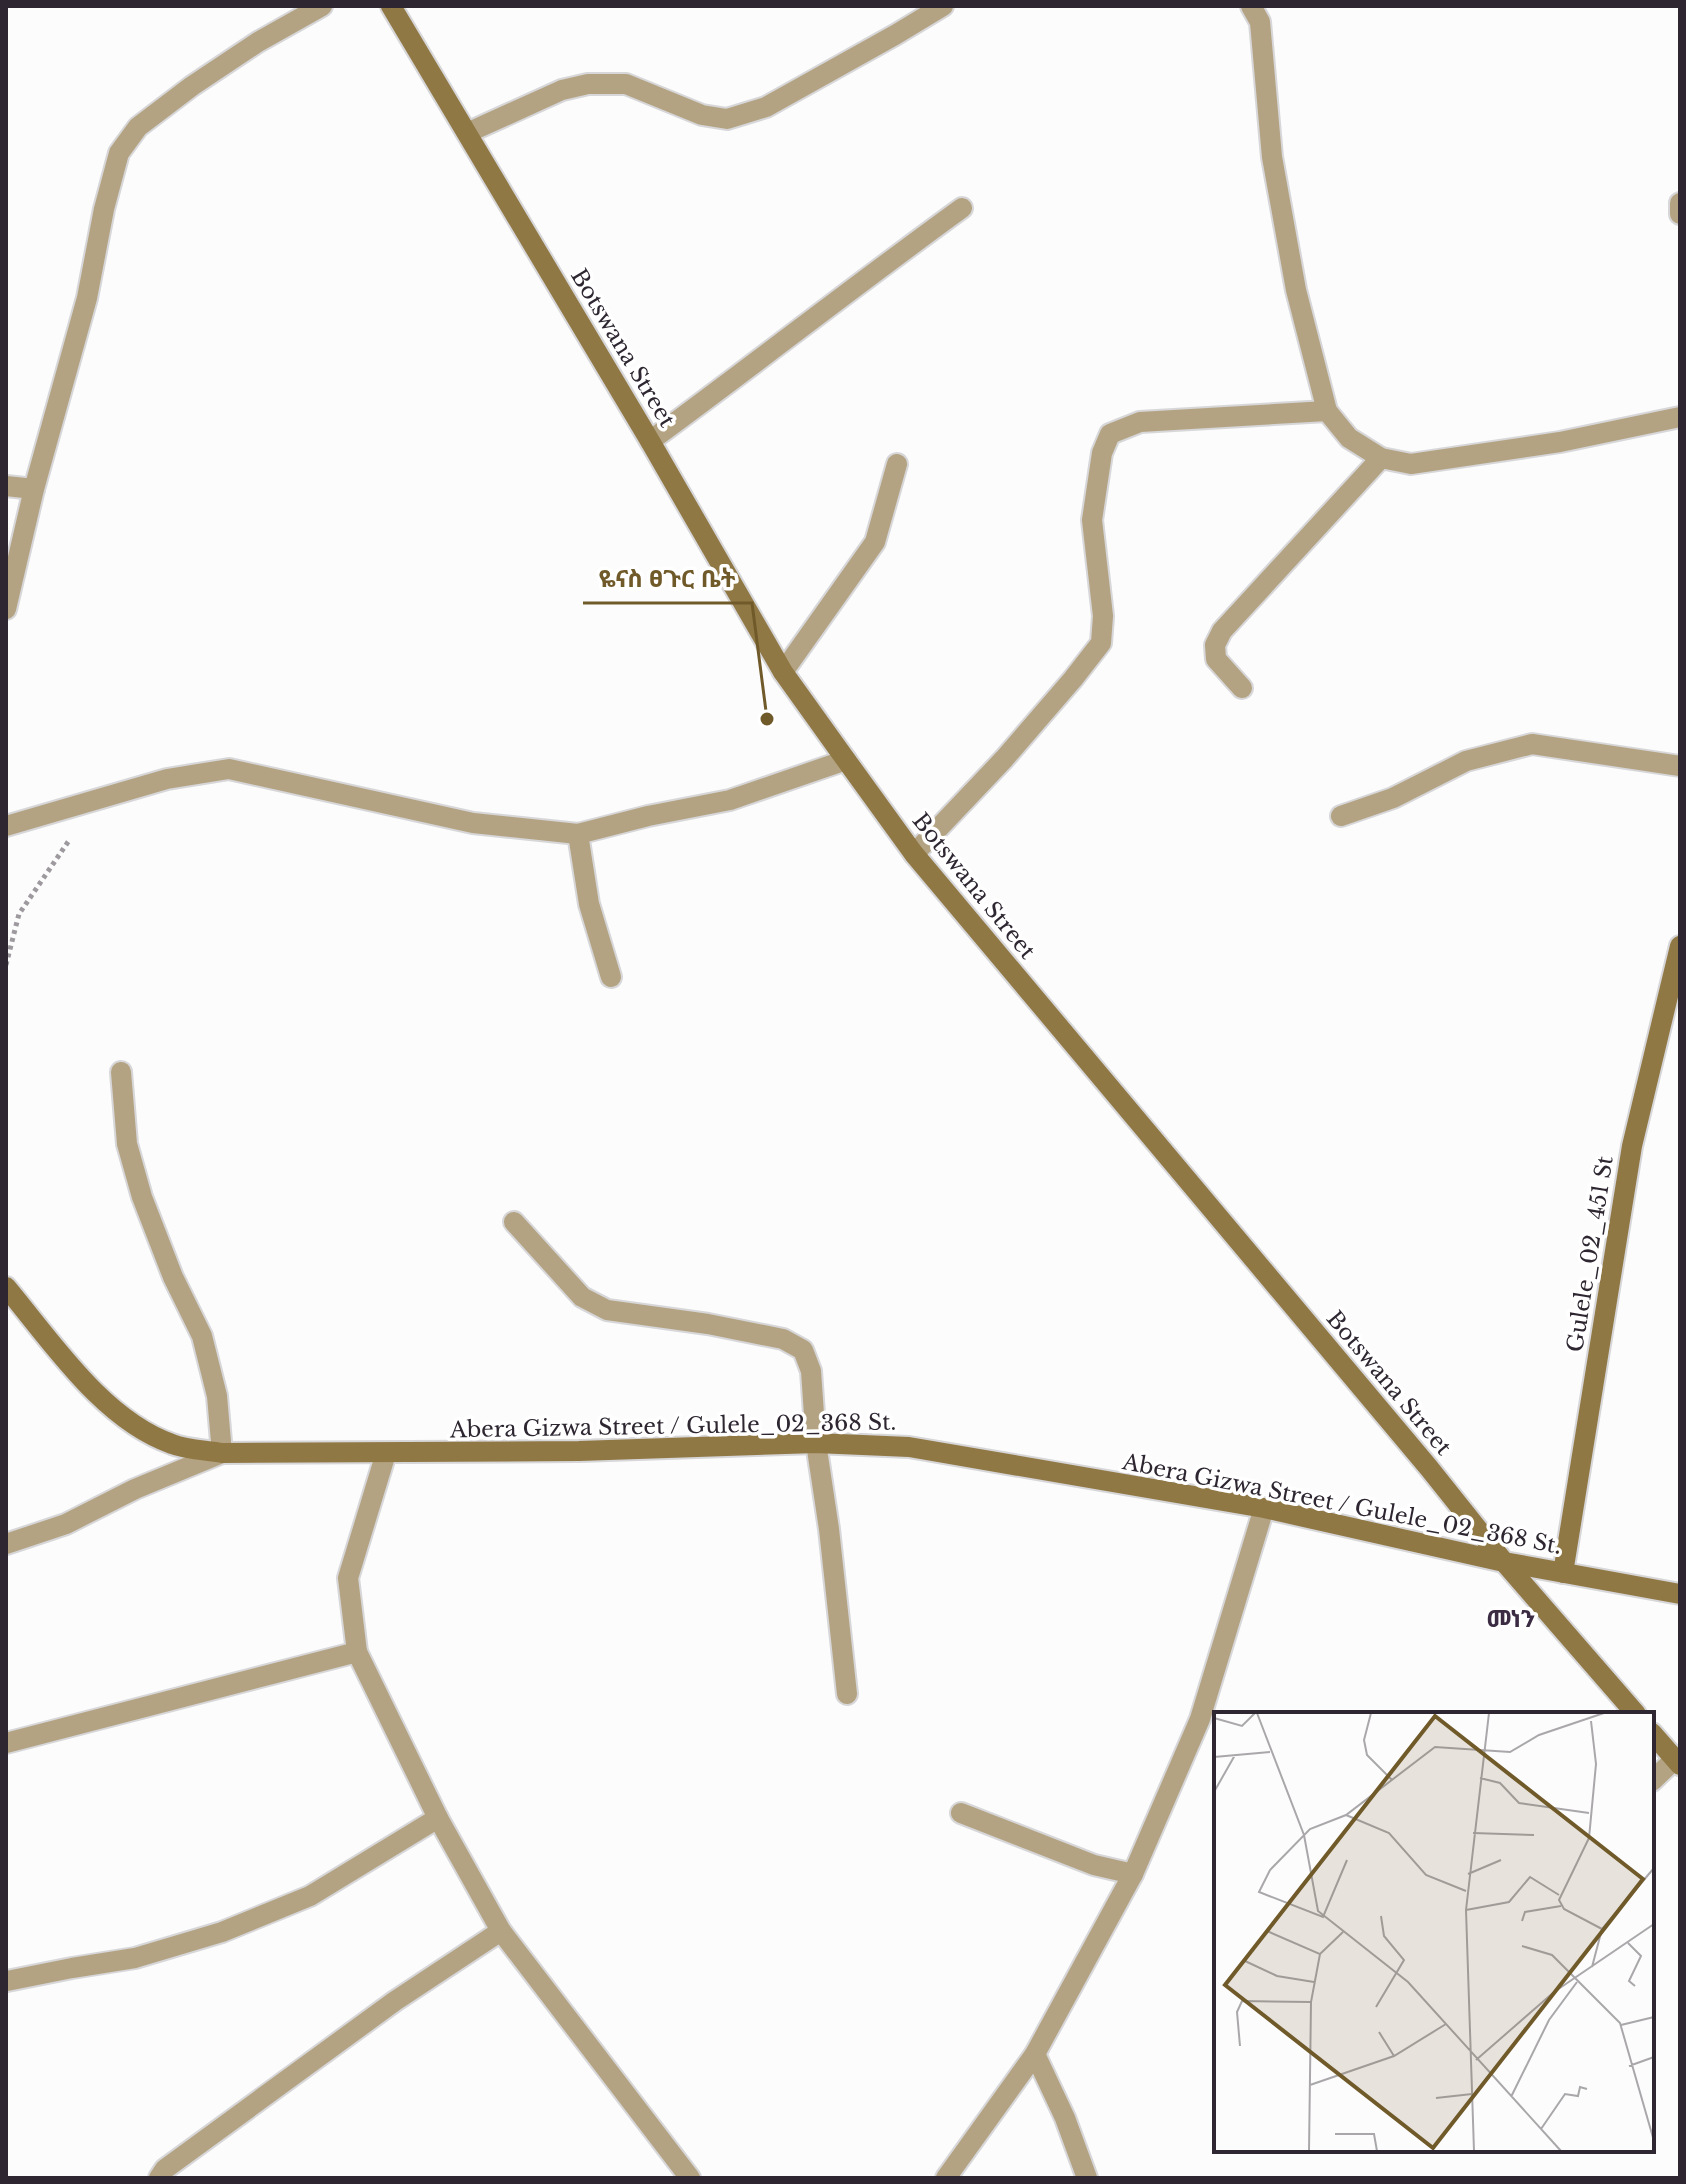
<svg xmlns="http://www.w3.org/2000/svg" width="1686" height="2184" font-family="'Libre Baskerville','Noto Sans Ethiopic',serif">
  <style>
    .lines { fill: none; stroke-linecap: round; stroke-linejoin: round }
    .street-casing { stroke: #d7d6d8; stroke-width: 24 }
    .secondary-casing { stroke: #d7d6d8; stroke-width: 24 }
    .path { stroke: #9d999e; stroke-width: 5; stroke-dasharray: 4 4; stroke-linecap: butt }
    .street { stroke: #b3a382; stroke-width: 20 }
    .secondary { stroke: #907845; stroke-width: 20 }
    .labels { text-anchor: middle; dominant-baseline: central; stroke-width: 7; stroke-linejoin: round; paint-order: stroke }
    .street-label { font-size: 22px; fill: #2e2732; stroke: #fff }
    .neighbourhood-label { font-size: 24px; font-weight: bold; fill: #3b2c43; stroke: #fff }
    .inset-road { fill: none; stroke: #aaa7ab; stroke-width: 2 }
    .view { fill: #705a2a; fill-opacity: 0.15; stroke: #705a2a; stroke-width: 4 }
    .inset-edge { fill: none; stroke: #2e2732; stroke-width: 4 }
    .leader { fill: none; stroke: #705a2a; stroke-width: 3 }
    .callout-dot { fill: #705a2a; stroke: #fff; stroke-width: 3 }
    .callout-label { font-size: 24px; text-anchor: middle; font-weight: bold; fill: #705a2a; stroke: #fff; stroke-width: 7; stroke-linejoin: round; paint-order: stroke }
  </style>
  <rect width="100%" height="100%" fill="#fcfcfc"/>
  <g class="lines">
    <defs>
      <g id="street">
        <path d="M1251 6 1260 22 1272 157 1296 290 1327 411 1349 438 1381 458 1411 464 1560 442 1680 417"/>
        <path d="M467 133 562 90 588 84H626L702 115 727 119 766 107 895 35 943 6"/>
        <path d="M1680 203V214"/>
        <path d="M650 441C755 364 857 284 962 208"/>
        <path d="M6 486 34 489"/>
        <path d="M6 609 34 489 87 298 104 209 119 153 138 127 192 86 258 42 322 6"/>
        <path d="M783 672 875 542 897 464"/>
        <path d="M1242 688 1216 659 1215 645 1222 631 1381 458"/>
        <path d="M1341 816 1393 798 1466 761 1532 744 1680 766"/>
        <path d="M6 826 167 779 229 769 473 823 578 834 648 816 730 800 846 760"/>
        <path d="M578 834 589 904 611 977"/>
        <path d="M914 854 1004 759 1073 679 1101 643 1103 616 1092 520 1102 453 1110 434 1140 422 1327 411"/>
        <path d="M514 1222 582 1297 607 1310 708 1324 783 1339 803 1350 811 1371 816 1443 829 1529 847 1694"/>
        <path d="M6 1544 66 1524 135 1489 222 1453 217 1396 202 1336 173 1277 142 1197 127 1144 121 1072"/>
        <path d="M357 1652 348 1578 386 1453"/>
        <path d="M6 1743 357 1652 438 1818 501 1931 690 2178"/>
        <path d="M1652 1781 1675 1759"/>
        <path d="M961 1813 1094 1865 1133 1874"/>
        <path d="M7 1981 72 1968 135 1958 222 1932 310 1896 438 1818"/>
        <path d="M1035 2054 1065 2118 1087 2178"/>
        <path d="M159 2178 165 2169 395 2001 501 1931"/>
        <path d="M946 2178 1035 2054 1133 1874 1200 1719 1264 1508"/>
      </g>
      <g id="secondary">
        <path d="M391 6 650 441 783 672 846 760 914 854 1429 1468 1504 1562 1636 1714"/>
        <path d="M6 1287C52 1342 103 1420 172 1444 187 1450 206 1450 222 1453L579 1451 816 1443 909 1447 1264 1508 1504 1562 1680 1594"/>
        <path d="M1563 1573 1632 1146 1680 946"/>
        <path d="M1652 1733 1680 1765"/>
      </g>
    </defs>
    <use href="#street" class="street-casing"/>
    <use href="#secondary" class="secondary-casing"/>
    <path class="path" d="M6 965 19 914 70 839"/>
    <use href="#street" class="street"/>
    <use href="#secondary" class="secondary"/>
  </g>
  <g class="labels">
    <g class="street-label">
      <text transform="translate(623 348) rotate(59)">Botswana Street</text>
      <text transform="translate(974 886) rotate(51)">Botswana Street</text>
      <text transform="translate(1590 1254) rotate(-81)">Gulele_02_451 St</text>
      <text transform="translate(1389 1383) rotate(50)">Botswana Street</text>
      <text transform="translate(673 1426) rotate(-1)">Abera Gizwa Street / Gulele_02_368 St.</text>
      <text transform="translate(1342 1504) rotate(11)">Abera Gizwa Street / Gulele_02_368 St.</text>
    </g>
    <g class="neighbourhood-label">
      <text x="1511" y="1618">መነን</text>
    </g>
  </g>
  <g transform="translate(1214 1712)">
    <rect width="440" height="440" fill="#fcfcfc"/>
    <path class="inset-road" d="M43 1 90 123 104 199 194 270 347 439M157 1 150 28 153 43 178 68M0 6 28 14 41 1M377 9 382 52 375 126 345 188 350 197 388 217M0 45 56 40M266 66 286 71 305 91 375 101M0 80 21 43M132 103 175 121 212 163 252 179M259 121 320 123M133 148 109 205 45 180 56 158 96 117 132 103 221 35 296 40 325 23 390 1M254 162 287 148M252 198 295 190 316 165 345 183M308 209 311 200 347 194M53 219 106 242 97 290 95 439M414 231 427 244 415 269 421 274M308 234 338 243 406 311 440 429M106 242 129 220M31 249 63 264 100 270M378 255 388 217 440 156M162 295 190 248 170 224 167 204M407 313 440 305M165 320 180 344M26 334 23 300 28 289 97 290M262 348 340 280 440 212M415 354 440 345M96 373 180 344 232 312M297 385 335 308 363 270M222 386 258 382M327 417 351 382 364 384 366 375 373 377M121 422H160L163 439M260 439 252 198 275 1"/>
    <path class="view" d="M221 4 429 167 219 436 11 273Z"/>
    <rect width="440" height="440" class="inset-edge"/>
  </g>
  <path class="leader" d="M767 719L752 603H583"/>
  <circle class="callout-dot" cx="767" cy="719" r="8"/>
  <g class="callout-label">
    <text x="667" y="587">ዬናስ ፀጉር ቤት</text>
  </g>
  <rect width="1686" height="2184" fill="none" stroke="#2e2732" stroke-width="16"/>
</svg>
